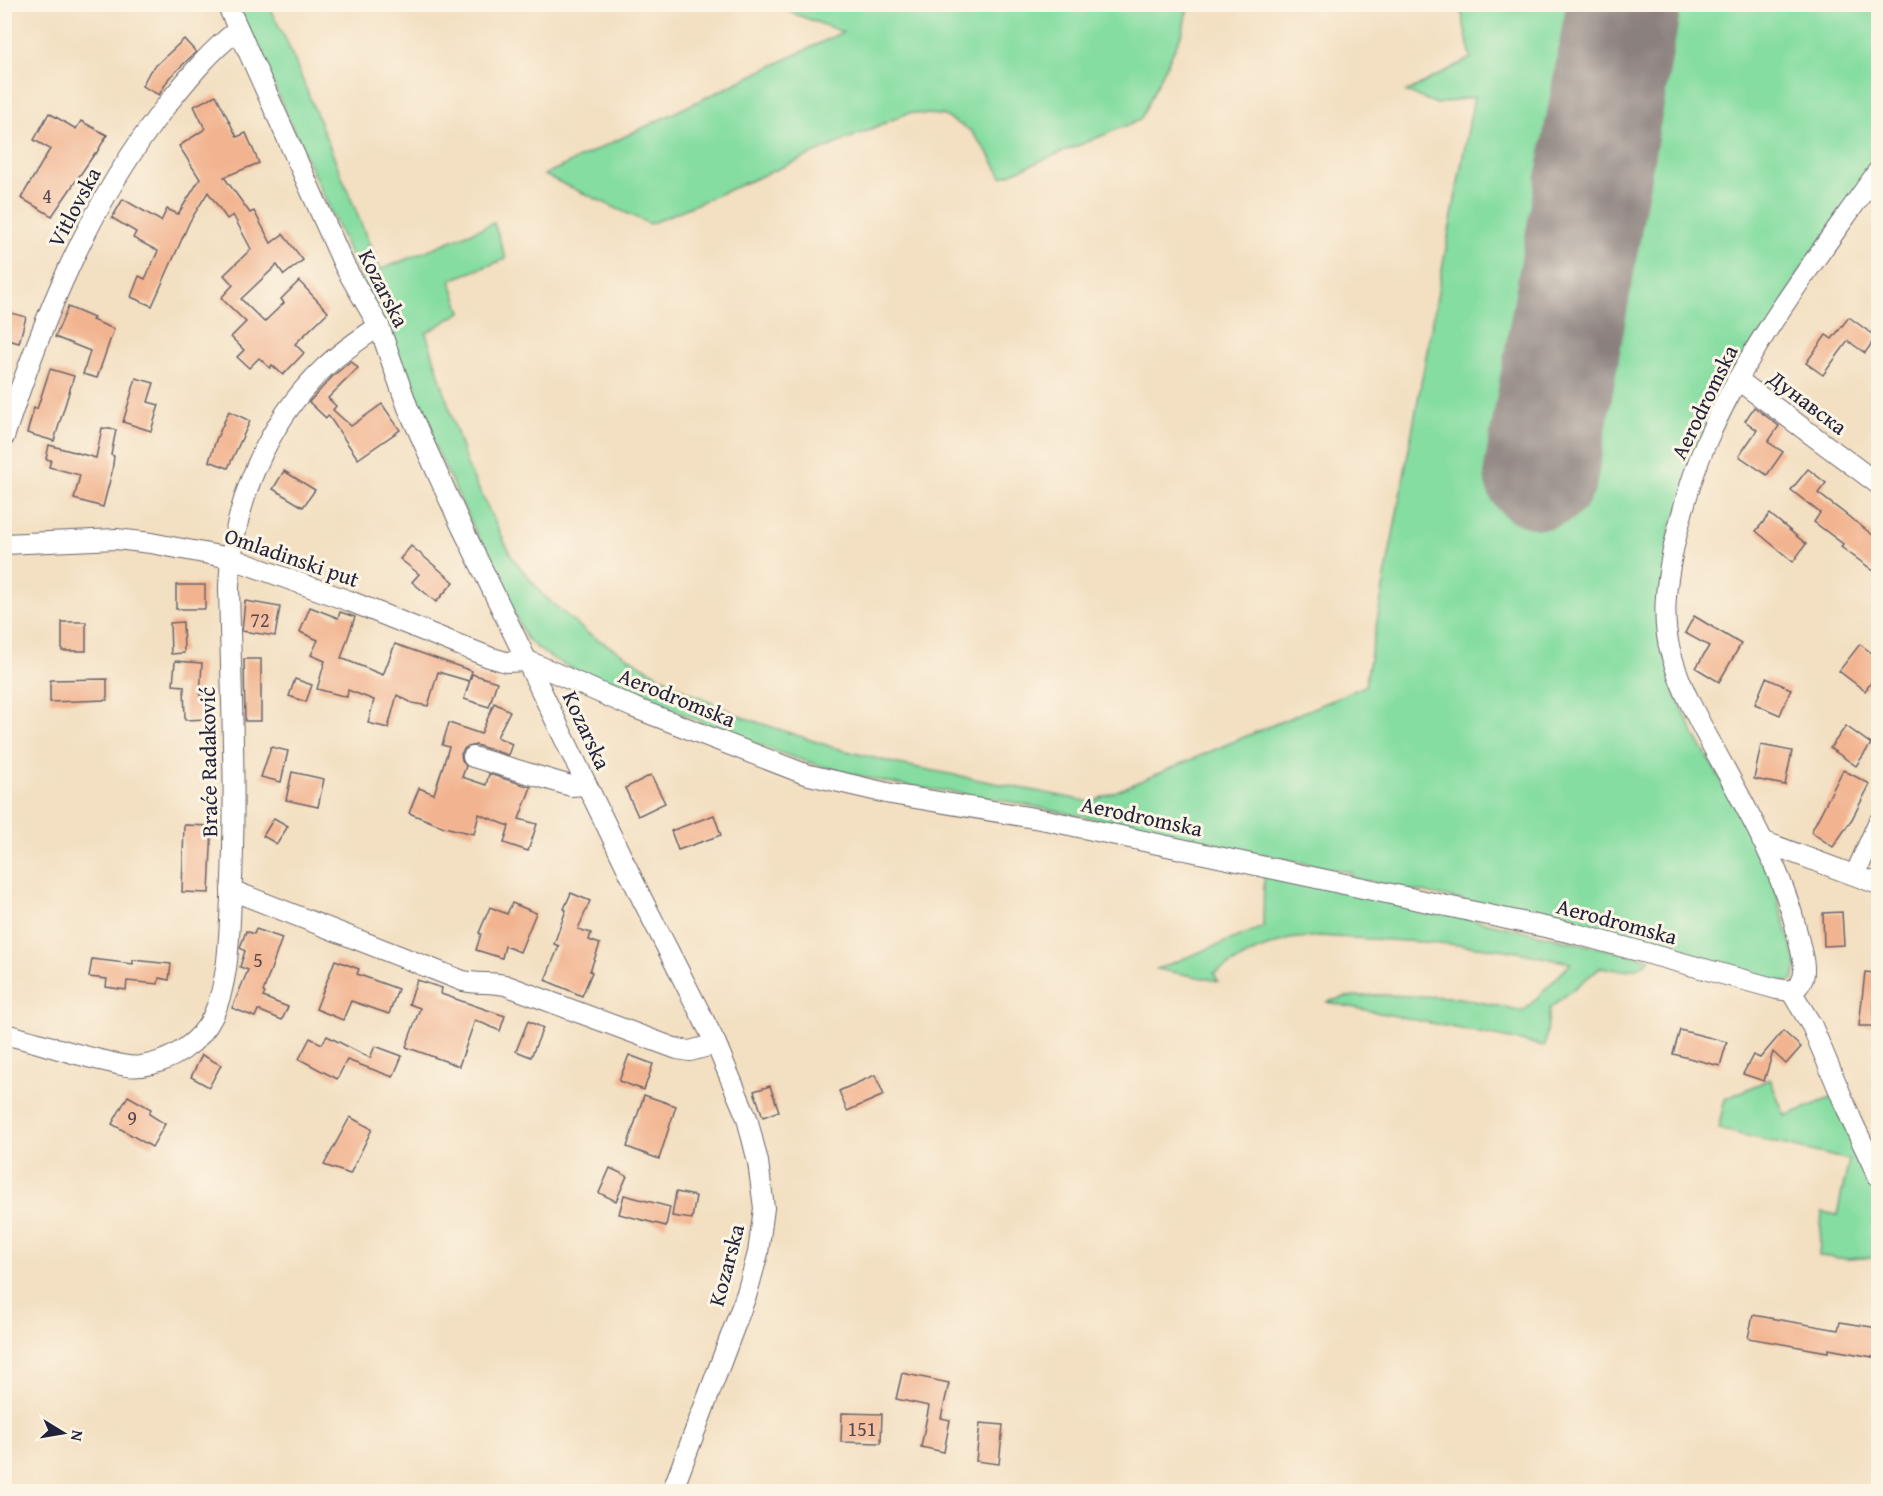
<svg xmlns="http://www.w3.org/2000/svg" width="1883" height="1496" font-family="'Gentium Book Plus',serif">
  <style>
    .green { fill: #85dda1; stroke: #54806e; stroke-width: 1.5 }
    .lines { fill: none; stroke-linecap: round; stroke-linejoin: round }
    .runway { stroke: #8a807e; stroke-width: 114 }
    .building { fill: #f2b490 }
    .minor-casing { stroke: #6b646a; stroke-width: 22 }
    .minor { stroke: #fff; stroke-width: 20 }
    .labels { text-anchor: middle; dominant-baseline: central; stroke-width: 6; stroke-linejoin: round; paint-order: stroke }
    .number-label { font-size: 20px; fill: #564650 }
    .street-label { font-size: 22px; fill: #22223b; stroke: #fcf5e5 }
  </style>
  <rect width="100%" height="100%" fill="#fcf5e5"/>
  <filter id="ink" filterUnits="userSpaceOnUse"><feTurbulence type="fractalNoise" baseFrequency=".0167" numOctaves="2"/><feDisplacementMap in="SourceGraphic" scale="12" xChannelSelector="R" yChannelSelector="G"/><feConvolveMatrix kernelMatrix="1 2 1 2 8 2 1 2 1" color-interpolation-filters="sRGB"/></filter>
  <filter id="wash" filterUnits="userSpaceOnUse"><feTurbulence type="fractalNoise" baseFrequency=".008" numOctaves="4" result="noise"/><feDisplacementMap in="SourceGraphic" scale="24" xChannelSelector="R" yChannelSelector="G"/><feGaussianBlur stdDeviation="1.35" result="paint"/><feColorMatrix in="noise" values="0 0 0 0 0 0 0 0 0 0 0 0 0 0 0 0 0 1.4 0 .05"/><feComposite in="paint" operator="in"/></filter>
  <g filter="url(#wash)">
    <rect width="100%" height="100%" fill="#f3dfc1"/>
    <g class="green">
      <path d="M237 5H268L287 42 380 270 494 223 506 259 450 280 461 312 426 333 467 465 512 557 543 595 587 633 680 688 742 717 835 748 894 763 1091 802 1365 686 1474 97 1437 104 1406 92 1471 58 1460 5H1878V161L1800 271 1670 529 1673 688 1695 736 1741 814 1772 879 1797 965 1793 981 1786 982 1762 978 1584 925 1352 878V873C1237 849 1122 824 1006 801 965 793 923 789 881 781 851 774 819 766 789 756 738 739 688 716 638 695 603 680 552 666 526 638L410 394 361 278Z"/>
      <path d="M771 5H1188L1183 31 1140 120 1002 177 989 154 971 131 943 115 908 113 650 224 544 175 843 32Z"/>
      <path d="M1264 873 1650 959C1636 973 1619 971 1601 967L1550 1008 1545 1046 1326 1002 1345 997 1376 995 1454 997 1524 1011 1571 963 1507 950 1439 943 1319 936 1289 939 1256 951 1214 973 1218 981 1157 969 1263 927Z"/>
      <path d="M1770 1079 1785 1116 1833 1097 1878 1201V1257L1848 1259 1819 1256 1822 1212 1837 1215 1849 1160 1718 1129 1725 1099Z"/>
    </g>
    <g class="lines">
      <path class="runway" d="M1541 472 1624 4"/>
    </g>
    <g id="blocks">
      <g class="building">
        <path d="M184 39 196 52 169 78 159 95 142 86 150 71Z"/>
        <path d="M216 95 237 137 246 133 259 163 224 177 250 213 254 211 271 243 283 234 303 260 284 275 277 265 241 299 264 322 284 303 281 299 299 281 328 312 295 344 304 353 283 375 272 365 270 368 259 358 249 368 237 357 244 350 231 337 246 322 221 298 233 285 224 275 251 249 233 215 227 219 208 192 190 221 152 306 131 297 139 276 145 279 158 251 133 238 136 232 112 218 123 199 161 221 167 209 178 214 200 179 179 146 205 129 194 106Z"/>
        <path d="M49 113 76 129 81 121 107 135 96 154 95 153 52 216 21 198 50 149 34 140Z"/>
        <path d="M68 307 94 318 92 320 114 329 97 378 83 374 90 351 55 337Z"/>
        <path d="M4 311 26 317 19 343 4 339Z"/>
        <path d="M1849 317 1876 337 1865 353 1848 341 1823 375 1806 363 1826 335 1832 339Z"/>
        <path d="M351 361 358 368 328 398 336 406 333 410 351 426 382 404 400 430 358 459 328 415 326 418 309 402 333 376Z"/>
        <path d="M50 369 74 376 54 441 27 433 34 408 37 409Z"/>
        <path d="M136 378 154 383 148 402 159 405 151 431 123 422Z"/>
        <path d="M1754 407 1779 426 1768 442 1783 452 1767 475 1739 456 1757 430 1745 421Z"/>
        <path d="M229 411 250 421 228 468 209 461 216 440Z"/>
        <path d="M102 428 116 430 111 455 114 456 112 472 103 507 74 499 80 475 49 467 51 460 46 459 49 445 96 458Z"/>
        <path d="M1808 469 1826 483 1818 493 1878 539V574L1841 547 1843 544 1814 522 1820 513 1791 490Z"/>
        <path d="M284 471 315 490 303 507 273 489Z"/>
        <path d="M1770 514 1806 544 1793 562 1756 531Z"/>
        <path d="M411 546 454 582 436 602 412 582 419 574 400 559Z"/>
        <rect x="176" y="585" width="29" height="24"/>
        <path d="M245 601 280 607 275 636 242 631Z"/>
        <path d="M310 607 338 618 340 612 355 617 341 658 383 675 395 644 472 671 469 681 438 672 428 706 412 703 397 695 388 728 368 723 374 700 348 690 347 697 317 689 325 661 311 655 318 640 300 632Z"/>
        <path d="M1694 616 1741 644 1719 682 1696 668 1709 646 1685 633Z"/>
        <rect x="62" y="622" width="24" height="29"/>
        <path d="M183 622 184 653 171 654 170 623Z"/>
        <path d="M1860 644 1878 658V673L1865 691 1839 671Z"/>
        <path d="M244 659H261V721H245Z"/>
        <path d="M175 661 202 663 200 696 207 695 208 719 185 720 184 686 173 685Z"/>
        <path d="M472 674 497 682 489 707 464 699Z"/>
        <path d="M1766 678 1791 689 1780 715 1755 704Z"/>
        <path d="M107 679V700L50 702V680Z"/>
        <path d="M295 679 312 685 306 702 289 696Z"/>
        <path d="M494 703 510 711 497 737 512 744 508 755 476 745 465 748 461 754 462 760 466 766 462 777 486 785 489 774 531 787 519 819 537 824 528 851 504 843 509 826 479 814 474 834 444 827 409 813 419 788 434 794 449 747 442 745 449 723 481 734Z"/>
        <path d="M1846 726 1871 744 1856 766 1830 748Z"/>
        <path d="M1761 745 1792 751 1785 785 1754 779Z"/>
        <path d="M271 747 288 751 281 782 261 777Z"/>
        <path d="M1843 770 1870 784 1852 819 1833 847 1811 832Z"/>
        <path d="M292 772 324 779 318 807 286 800Z"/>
        <path d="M651 775 665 803 638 816 625 788Z"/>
        <path d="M714 815 721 835 678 850 671 831Z"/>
        <path d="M274 818 288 826 277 844 263 836Z"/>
        <path d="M184 825 212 826 209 893 182 892Z"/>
        <path d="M571 893 590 901 578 929 591 933 589 940 600 944 590 971 592 972 582 996 545 980 559 946 554 944 566 910 564 909Z"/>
        <path d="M512 903 536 913 520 952 505 946 502 958 476 950 481 934 479 933 490 907 507 914Z"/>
        <path d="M1842 912 1844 945 1824 946 1823 913Z"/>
        <path d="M256 929 282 938 263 992 265 993 263 997 288 1007 282 1020 258 1010 255 1017 232 1008 248 970 240 967 245 951 240 948 246 931 254 934Z"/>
        <path d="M92 959 133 964V960L171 964 169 980 159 978 158 984 127 981 126 990 106 987 107 979 89 977Z"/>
        <path d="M335 960 359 969 357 974 398 989 389 1014 351 1001 343 1020 316 1009Z"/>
        <path d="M1865 972 1874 973V1026H1859Z"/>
        <path d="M417 980 442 988 441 994 505 1016 500 1031 475 1020 459 1066 406 1047 420 1008 409 1004Z"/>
        <path d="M528 1021 543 1028 531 1057 516 1051Z"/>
        <path d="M1680 1030 1727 1042 1720 1066 1673 1054Z"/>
        <path d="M1783 1031 1801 1047 1786 1064 1773 1052 1764 1081 1743 1074 1753 1055 1760 1058Z"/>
        <path d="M327 1036 370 1058 375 1046 402 1056 393 1077 347 1060 337 1079 299 1059 310 1038 322 1044Z"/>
        <path d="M202 1055 221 1065 209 1087 191 1077Z"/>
        <path d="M629 1055 653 1064 644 1090 619 1081Z"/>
        <path d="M875 1075 884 1095 847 1111 839 1091Z"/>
        <path d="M770 1086 779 1111 763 1117 754 1091Z"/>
        <path d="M644 1095 676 1106 659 1159 627 1147Z"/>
        <path d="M128 1096 151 1109 149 1114 165 1124 152 1147 112 1124Z"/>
        <path d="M350 1117 372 1129 350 1174 324 1165Z"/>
        <path d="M610 1168 627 1176 616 1201 599 1193Z"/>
        <path d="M676 1192 696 1196 692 1219 672 1216Z"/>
        <path d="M624 1195 670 1207 666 1226 619 1214Z"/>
        <path d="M1753 1315 1838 1330 1840 1322 1878 1328V1358L1828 1349V1352L1748 1338Z"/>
        <path d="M902 1373 949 1383 941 1418 950 1420 944 1452 921 1447 929 1406 896 1399Z"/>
        <path d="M842 1413 882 1414 881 1443 841 1442Z"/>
        <path d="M980 1423 1003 1425 999 1464 976 1461Z"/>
      </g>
    </g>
  </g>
  <g filter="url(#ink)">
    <use href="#blocks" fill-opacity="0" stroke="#6b646a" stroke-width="1.5"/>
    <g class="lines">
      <defs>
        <g id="minor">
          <path d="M227 4 345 267 379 326 408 408 459 521 642 899 716 1044 747 1118 758 1162 764 1208 758 1253 747 1293 672 1492"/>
          <path d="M1738 380 1878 484"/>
          <path d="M4 437C43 318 90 201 169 102 190 76 211 50 238 30"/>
          <path d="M4 544 116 539 151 543 230 558 352 602 489 657 506 662 528 661 635 708 805 774 891 794 1046 820 1573 933 1777 989 1791 991C1797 988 1801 984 1803 978 1806 968 1802 955 1800 946 1783 859 1730 784 1691 705 1683 689 1676 671 1671 654 1661 620 1666 584 1673 550 1681 515 1691 478 1705 445 1747 347 1817 258 1878 171"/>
          <path d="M473 757 571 786 586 785"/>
          <path d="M1762 841 1878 884"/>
          <path d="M1855 875 1878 823"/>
          <path d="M231 890 463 981C477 984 491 982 505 985L677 1049 690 1051 716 1044"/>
          <path d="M1791 991 1812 1026 1852 1121 1878 1176"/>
          <path d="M4 1034C39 1042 71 1054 105 1061 117 1064 130 1068 141 1066 171 1062 200 1043 213 1016 229 981 229 937 231 899 237 795 231 690 229 586 232 506 266 423 324 368 340 352 360 339 379 326"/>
        </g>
      </defs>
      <use href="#minor" class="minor-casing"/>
      <use href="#minor" class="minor"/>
    </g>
  </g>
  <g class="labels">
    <g class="number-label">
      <text x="47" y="195">4</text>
      <text x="260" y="619">72</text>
      <text x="258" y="959">5</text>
      <text x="132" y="1117">9</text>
      <text x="862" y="1428">151</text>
    </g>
    <g class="street-label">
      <text transform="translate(74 207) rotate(-62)">Vitlovska</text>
      <text transform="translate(384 288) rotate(63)">Kozarska</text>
      <text transform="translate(1704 402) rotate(-64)">Aerodromska</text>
      <text transform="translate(1808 402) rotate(37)">Дунавска</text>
      <text transform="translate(292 557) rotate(19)">Omladinski put</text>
      <text transform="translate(677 697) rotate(22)">Aerodromska</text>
      <text transform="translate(587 730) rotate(65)">Kozarska</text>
      <text transform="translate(208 762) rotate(-91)">Braće Radaković</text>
      <text transform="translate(1142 816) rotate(12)">Aerodromska</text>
      <text transform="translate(1617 921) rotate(15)">Aerodromska</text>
      <text transform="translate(726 1265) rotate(-75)">Kozarska</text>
    </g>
  </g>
  <rect width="1883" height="1496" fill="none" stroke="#fcf5e5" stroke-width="24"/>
  <g transform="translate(63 1433) rotate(101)" stroke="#fcf5e5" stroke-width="4.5" paint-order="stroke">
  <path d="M0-4.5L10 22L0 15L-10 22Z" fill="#22223b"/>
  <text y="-9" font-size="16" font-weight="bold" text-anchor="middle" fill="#22223b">N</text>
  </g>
</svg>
